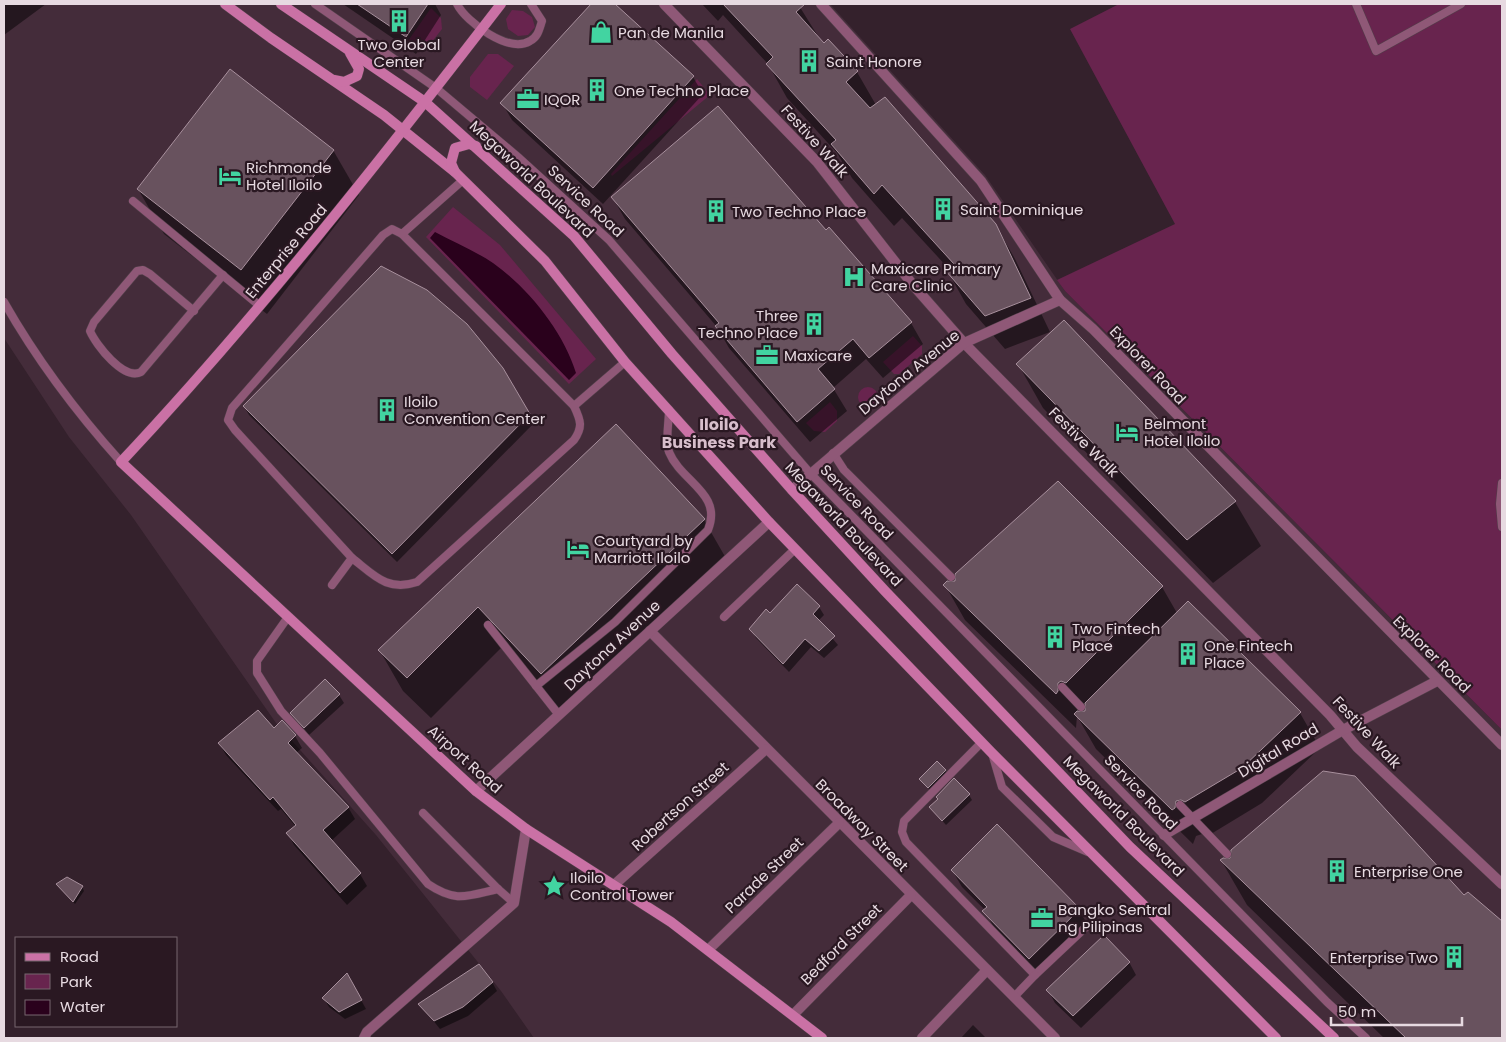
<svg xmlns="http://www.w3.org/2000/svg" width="1506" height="1042" font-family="Poppins,sans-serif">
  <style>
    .built { fill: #442c3a }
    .green { fill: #68244e }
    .water { fill: #2a011c }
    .shadow { fill: #0007 }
    .building { fill: #68525e; stroke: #a8909d }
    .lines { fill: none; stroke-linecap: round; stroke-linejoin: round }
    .lane-casing { stroke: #513f49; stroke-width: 9 }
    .street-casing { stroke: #513f49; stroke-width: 11 }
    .secondary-casing { stroke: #513f49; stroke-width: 11 }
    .lane { stroke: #8f5877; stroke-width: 8 }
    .street { stroke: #8f5877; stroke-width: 10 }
    .secondary { stroke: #ca71a5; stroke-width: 10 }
    .labels { text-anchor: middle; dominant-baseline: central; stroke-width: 4.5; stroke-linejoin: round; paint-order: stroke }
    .poi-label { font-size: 15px; fill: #e7dae1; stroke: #2a1822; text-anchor: start }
    .street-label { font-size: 15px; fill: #e7dae1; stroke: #2a1822 }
    .neighbourhood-label { font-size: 16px; font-weight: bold; fill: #d7becb; stroke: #2a1822 }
  </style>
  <rect width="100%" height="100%" fill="#34212c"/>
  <path class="built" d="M4 4H830L985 175 1065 291 1502 730V1038H534L501 991 376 835 276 723 131 515 69 437 4 338Z"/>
  <g class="green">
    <path d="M1119 4H1502V730L1065 291 1057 280 1175 224 1070 29Z"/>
    <path d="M431 8 441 18 442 29 427 48 416 47 408 41Z"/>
    <path d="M512 10 523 11 532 17 535 27 528 35 518 36 508 29 506 19Z"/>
    <path d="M488 54H498L514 66 487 100 470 87V77Z"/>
    <path d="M697 79 710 95 612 176 611 174Z"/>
    <path d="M453 207 500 245 596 359 569 384 426 237Z"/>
    <path d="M913 336 922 346V354L899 374H894L883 362Z"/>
    <circle cx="868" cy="397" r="10"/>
    <path d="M830 402 837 411V421L825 432 814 431 806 423Z"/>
  </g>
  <path class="water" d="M435 232C454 242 475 251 493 263 528 288 563 331 576 373L569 380 430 238Z"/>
  <g class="shadow">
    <path d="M4 4H46L4 35Z"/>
    <path d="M343 4H435L441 15 416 54Z"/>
    <path d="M592 4H613L693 77 703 94 603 204 512 120 502 103Z"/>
    <path d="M702 4H798L821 41 857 72 876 105 995 224 1015 259 1050 332 1005 349 966 304 947 270 949 269 902 218 894 226 852 178 837 153 787 98 768 64 723 15 718 21Z"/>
    <path d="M333 150 359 195 267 314 164 234 138 189Z"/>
    <path d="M613 198 825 232 829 229 911 323 923 344 883 378 866 359 833 388 847 411 810 442 729 348 717 327 625 219Z"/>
    <path d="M1018 364 1235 502 1261 546 1213 583 1043 408Z"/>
    <path d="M502 369 534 423 397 562 249 415 244 406Z"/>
    <path d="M616 426 704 520 727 560 565 714 502 647 431 718 403 691 380 651Z"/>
    <path d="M945 585 1162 587 1177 613 1300 713 1320 748 1262 803 1206 837 1202 834 1196 836 1193 844 1096 749 1077 716 1076 728 965 620Z"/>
    <path d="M819 607 824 615 818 621 838 645 824 658 811 647 789 672 756 638 751 629 770 614Z"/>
    <path d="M339 695 344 703 309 735 292 713Z"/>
    <path d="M274 730 295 736 302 748 296 753 348 807 355 819 331 841 360 874 367 886 347 905 294 845 288 833 296 827 281 809 278 811 226 755 219 743Z"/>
    <path d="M937 763 948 774 931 791 920 779Z"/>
    <path d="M969 795 972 800 946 825 931 808Z"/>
    <path d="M997 826 1079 910 1089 927 1040 975 994 928 985 910 962 887 952 870Z"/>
    <path d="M1221 860H1232L1464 897 1468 893 1502 922V1038H1384L1247 905Z"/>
    <path d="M58 885 82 887 84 891 75 904Z"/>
    <path d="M1129 962 1136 975 1081 1028 1055 1003 1048 990Z"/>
    <path d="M351 982 366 1009 345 1019 329 1007 324 998Z"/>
    <path d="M492 982 497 991 468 1016 440 1029 420 1004Z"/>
    <path d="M973 1025 986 1038H961Z"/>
  </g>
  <g class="building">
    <path d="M357 4H428L406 37Z"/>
    <path d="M591 4H615L694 76 593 188 500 103Z"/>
    <path d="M723 4H805L796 12 824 43 828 39 858 71 846 82 870 108 885 97 996 224 1031 298 985 316 945 270 954 264 882 185 874 194 831 144 836 140 766 64 773 57Z"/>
    <path d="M230 69 334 150 241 270 137 189Z"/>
    <path d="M718 106 826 230 829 227 912 322 869 358 853 339 818 369 835 389 797 422 715 326 719 323 611 197Z"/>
    <path d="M381 266 427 290 467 324 503 368 530 414 392 554 243 406Z"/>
    <path d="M1064 320 1236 501 1187 540 1016 364Z"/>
    <path d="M616 424 705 519 541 674 478 607 407 678 378 650Z"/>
    <path d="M1058 481 1163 586 1066 683 1061 681 1058 683V691L1056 694 943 585 947 581H955V574Z"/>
    <path d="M797 584 820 606 813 614 835 636 819 651 805 639 783 664 749 629 766 609 770 613Z"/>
    <path d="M1188 601 1301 712 1242 768 1185 802 1181 800 1176 801 1175 808 1172 810 1074 714 1077 711H1085V703Z"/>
    <path d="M325 679 340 694 304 728 290 713Z"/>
    <path d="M258 710 274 728 282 720 296 735 288 743 349 807 323 830 361 873 340 893 286 833 296 825 273 797 270 800 218 743Z"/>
    <path d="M937 761 946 770 928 788 919 779Z"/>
    <path d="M1323 771 1355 776 1464 895 1468 892 1502 921V1038H1406L1220 860 1223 858H1230L1231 850Z"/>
    <path d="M954 778 970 794 942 821 929 807 938 799 936 797Z"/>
    <path d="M997 824 1080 909 1029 959 982 911 987 907 951 870Z"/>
    <path d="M67 877 83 886 73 902 56 884Z"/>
    <path d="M1104 935 1130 962 1073 1016 1046 990Z"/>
    <path d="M479 964 493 982 463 1007 434 1021 418 1004Z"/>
    <path d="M347 973 362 1000 339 1012 322 998Z"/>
  </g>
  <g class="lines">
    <defs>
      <g id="lane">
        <path d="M315 4 436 88 518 157 609 240 810 473 1327 1002 1366 1038"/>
        <path d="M457 4C466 22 509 54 530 41 538 37 539 30 542 21L531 4"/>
        <path d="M1356 4 1376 51 1461 4"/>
        <path d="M133 201 260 306"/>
        <path d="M402 234 574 406"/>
        <path d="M4 302C37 360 76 412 121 462"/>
        <path d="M194 311 150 274 143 270 137 271 94 322 90 331C96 345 124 381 141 372L223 275"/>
        <path d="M833 453 844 470 951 577"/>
        <path d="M1502 483 1500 504 1502 527"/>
        <path d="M352 558C374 575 387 592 417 582L574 440C583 427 581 421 574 406L625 362"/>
        <path d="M332 585 352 558 235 430 228 420 232 408 383 235 392 229 402 234 463 180"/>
        <path d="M288 617 257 661V673L281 711 320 753 428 884C456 903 467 896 498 889"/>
        <path d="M724 617 795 549"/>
        <path d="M488 625 559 715"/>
        <path d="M536 686 615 622 708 530C723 493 681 482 669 452 665 441 669 422 669 410"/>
        <path d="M1062 687 1081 707"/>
        <path d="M982 742 904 821 902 832 906 842 1035 975 1087 926"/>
        <path d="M992 753 1002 787 1053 837 1088 852"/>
        <path d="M1180 805 1227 854"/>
        <path d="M423 813 498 889 514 903"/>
        <path d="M1014 997 1035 975"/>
      </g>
      <g id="street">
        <path d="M664 4 817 162 913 285 964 343 1330 715 1357 747 1502 884"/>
        <path d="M821 4 981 181 1060 300 1093 329 1502 745"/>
        <path d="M792 490 964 343 1060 300"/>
        <path d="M650 631 1055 1038"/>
        <path d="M476 791 769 522"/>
        <path d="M1164 835 1343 730 1437 681"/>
        <path d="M614 885 766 749"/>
        <path d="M709 949 839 823"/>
        <path d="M793 1015 911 895"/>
        <path d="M364 1038 367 1032 514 903 526 829"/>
        <path d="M922 1038 987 970"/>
      </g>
      <g id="secondary">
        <path d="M225 4 271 38 384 115 455 172 545 261 625 362 769 522 991 752 1276 1038"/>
        <path d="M281 4 425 102 574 236 672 354 792 490 885 591 1130 847 1334 1038"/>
        <path d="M501 4C380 161 257 317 121 462L476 791 526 829 671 922 822 1038"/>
        <path d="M334 80 344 82 357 76 359 69 350 53"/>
        <path d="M455 172 451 163 455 148 469 144 476 146"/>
      </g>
    </defs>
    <use href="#lane" class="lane-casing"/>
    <use href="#street" class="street-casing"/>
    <use href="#secondary" class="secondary-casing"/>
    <use href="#lane" class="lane"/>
    <use href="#street" class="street"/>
    <use href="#secondary" class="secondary"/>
  </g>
  <defs>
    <symbol id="building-bare" viewBox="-9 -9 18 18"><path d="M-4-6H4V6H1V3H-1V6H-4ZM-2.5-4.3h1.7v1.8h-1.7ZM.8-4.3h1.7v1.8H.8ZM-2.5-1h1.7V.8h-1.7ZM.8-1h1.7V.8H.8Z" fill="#42d4a1" stroke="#2a1822" stroke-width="2.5" paint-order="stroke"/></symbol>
    <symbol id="shop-bare" viewBox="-9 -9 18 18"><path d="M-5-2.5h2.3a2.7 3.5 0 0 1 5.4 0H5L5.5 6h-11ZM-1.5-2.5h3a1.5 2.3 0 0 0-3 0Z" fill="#42d4a1" stroke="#2a1822" stroke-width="2.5" paint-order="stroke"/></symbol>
    <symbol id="office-bare" viewBox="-9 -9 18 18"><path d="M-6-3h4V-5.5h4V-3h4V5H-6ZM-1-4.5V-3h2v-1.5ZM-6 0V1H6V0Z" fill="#42d4a1" stroke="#2a1822" stroke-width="2.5" paint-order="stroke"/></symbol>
    <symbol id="hotel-bare" viewBox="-9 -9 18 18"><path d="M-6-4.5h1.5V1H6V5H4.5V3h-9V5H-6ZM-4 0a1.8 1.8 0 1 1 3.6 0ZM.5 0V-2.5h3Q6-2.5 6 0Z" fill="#42d4a1" stroke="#2a1822" stroke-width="2.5" paint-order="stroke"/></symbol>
    <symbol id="hospital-bare" viewBox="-9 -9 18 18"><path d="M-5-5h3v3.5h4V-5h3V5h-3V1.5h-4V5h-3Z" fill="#42d4a1" stroke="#2a1822" stroke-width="2.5" paint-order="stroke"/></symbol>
    <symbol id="sight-bare" viewBox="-9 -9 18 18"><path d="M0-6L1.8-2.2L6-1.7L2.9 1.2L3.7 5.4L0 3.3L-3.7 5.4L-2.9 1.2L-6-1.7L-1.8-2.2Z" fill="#42d4a1" stroke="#2a1822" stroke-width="2.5" paint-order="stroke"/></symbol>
  </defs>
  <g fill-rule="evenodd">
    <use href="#building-bare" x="383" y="5" width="32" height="32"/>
    <use href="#shop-bare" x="585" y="16" width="32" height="32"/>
    <use href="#building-bare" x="793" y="45" width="32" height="32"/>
    <use href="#building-bare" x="581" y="74" width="32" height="32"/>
    <use href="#office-bare" x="512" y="83" width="32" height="32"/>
    <use href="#hotel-bare" x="214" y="160" width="32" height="32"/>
    <use href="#building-bare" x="927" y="193" width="32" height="32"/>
    <use href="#building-bare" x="700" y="195" width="32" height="32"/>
    <use href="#hospital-bare" x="838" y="261" width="32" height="32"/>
    <use href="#building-bare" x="798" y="308" width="32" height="32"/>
    <use href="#office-bare" x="751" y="339" width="32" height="32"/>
    <use href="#building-bare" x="371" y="394" width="32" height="32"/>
    <use href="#hotel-bare" x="1111" y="416" width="32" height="32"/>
    <use href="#hotel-bare" x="562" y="533" width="32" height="32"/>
    <use href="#building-bare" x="1039" y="621" width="32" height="32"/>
    <use href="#building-bare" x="1172" y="638" width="32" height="32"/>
    <use href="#building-bare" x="1321" y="855" width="32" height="32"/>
    <use href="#sight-bare" x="538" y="870" width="32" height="32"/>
    <use href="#office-bare" x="1026" y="902" width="32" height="32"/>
    <use href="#building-bare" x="1438" y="941" width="32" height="32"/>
  </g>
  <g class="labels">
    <g class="poi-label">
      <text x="618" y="32">Pan de Manila</text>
      <text x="399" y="44" text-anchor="middle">Two Global<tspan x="399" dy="17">Center</tspan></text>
      <text x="826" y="61">Saint Honore</text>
      <text x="614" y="90">One Techno Place</text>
      <text x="544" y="99">IQOR</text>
      <text x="246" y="167">Richmonde<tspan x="246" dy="17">Hotel Iloilo</tspan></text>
      <text x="960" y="209">Saint Dominique</text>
      <text x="732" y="211">Two Techno Place</text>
      <text x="871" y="268">Maxicare Primary<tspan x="871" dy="17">Care Clinic</tspan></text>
      <text x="798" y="315" text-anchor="end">Three<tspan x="798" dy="17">Techno Place</tspan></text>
      <text x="784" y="355">Maxicare</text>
      <text x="404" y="401">Iloilo<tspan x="404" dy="17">Convention Center</tspan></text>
      <text x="1144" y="423">Belmont<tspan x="1144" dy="17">Hotel Iloilo</tspan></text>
      <text x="594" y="540">Courtyard by<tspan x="594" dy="17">Marriott Iloilo</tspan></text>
      <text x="1072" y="628">Two Fintech<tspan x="1072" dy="17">Place</tspan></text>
      <text x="1204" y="645">One Fintech<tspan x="1204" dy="17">Place</tspan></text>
      <text x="1354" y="871">Enterprise One</text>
      <text x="570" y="877">Iloilo<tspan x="570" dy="17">Control Tower</tspan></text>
      <text x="1058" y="909">Bangko Sentral<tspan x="1058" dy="17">ng Pilipinas</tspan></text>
      <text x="1438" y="957" text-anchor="end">Enterprise Two</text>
    </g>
    <g class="street-label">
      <text transform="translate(815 141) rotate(48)">Festive Walk</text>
      <text transform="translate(532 179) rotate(43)">Megaworld Boulevard</text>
      <text transform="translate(586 201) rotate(43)">Service Road</text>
      <text transform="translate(286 251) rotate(-50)">Enterprise Road</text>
      <text transform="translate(1148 365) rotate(46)">Explorer Road</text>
      <text transform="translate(909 372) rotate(-39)">Daytona Avenue</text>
      <text transform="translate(1084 442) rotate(45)">Festive Walk</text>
      <text transform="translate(857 502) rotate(46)">Service Road</text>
      <text transform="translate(844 524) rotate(47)">Megaworld Boulevard</text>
      <text transform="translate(612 645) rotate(-43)">Daytona Avenue</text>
      <text transform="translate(1432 654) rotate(45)">Explorer Road</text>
      <text transform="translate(1367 732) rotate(47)">Festive Walk</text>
      <text transform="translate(1278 750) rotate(-31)">Digital Road</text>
      <text transform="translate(465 759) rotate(42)">Airport Road</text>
      <text transform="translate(1141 792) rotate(46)">Service Road</text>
      <text transform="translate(680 806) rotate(-42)">Robertson Street</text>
      <text transform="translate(1124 816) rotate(45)">Megaworld Boulevard</text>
      <text transform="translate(862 825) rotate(45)">Broadway Street</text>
      <text transform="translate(764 875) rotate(-44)">Parade Street</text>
      <text transform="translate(841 944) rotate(-45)">Bedford Street</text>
    </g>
    <g class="neighbourhood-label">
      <text x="719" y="424">Iloilo<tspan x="719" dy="18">Business Park</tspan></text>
    </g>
  </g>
  <rect width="1506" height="1042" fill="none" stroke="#e7dae1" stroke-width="10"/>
  <rect x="15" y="937" width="162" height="90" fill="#2a1822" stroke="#76666e"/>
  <rect x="25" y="953" width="25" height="8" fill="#ca71a5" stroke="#76666e"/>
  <text x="60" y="962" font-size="15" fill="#e7dae1">Road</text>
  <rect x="25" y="974" width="25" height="15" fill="#68244e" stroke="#76666e"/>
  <text x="60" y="987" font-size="15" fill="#e7dae1">Park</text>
  <rect x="25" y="1000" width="25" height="15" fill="#2a011c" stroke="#76666e"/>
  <text x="60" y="1012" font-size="15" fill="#e7dae1">Water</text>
  <path d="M1331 1017v8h131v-8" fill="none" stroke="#e7dae1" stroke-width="2.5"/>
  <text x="1338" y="1017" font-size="15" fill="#e7dae1" stroke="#2a1822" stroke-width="4" paint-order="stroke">50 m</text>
</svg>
